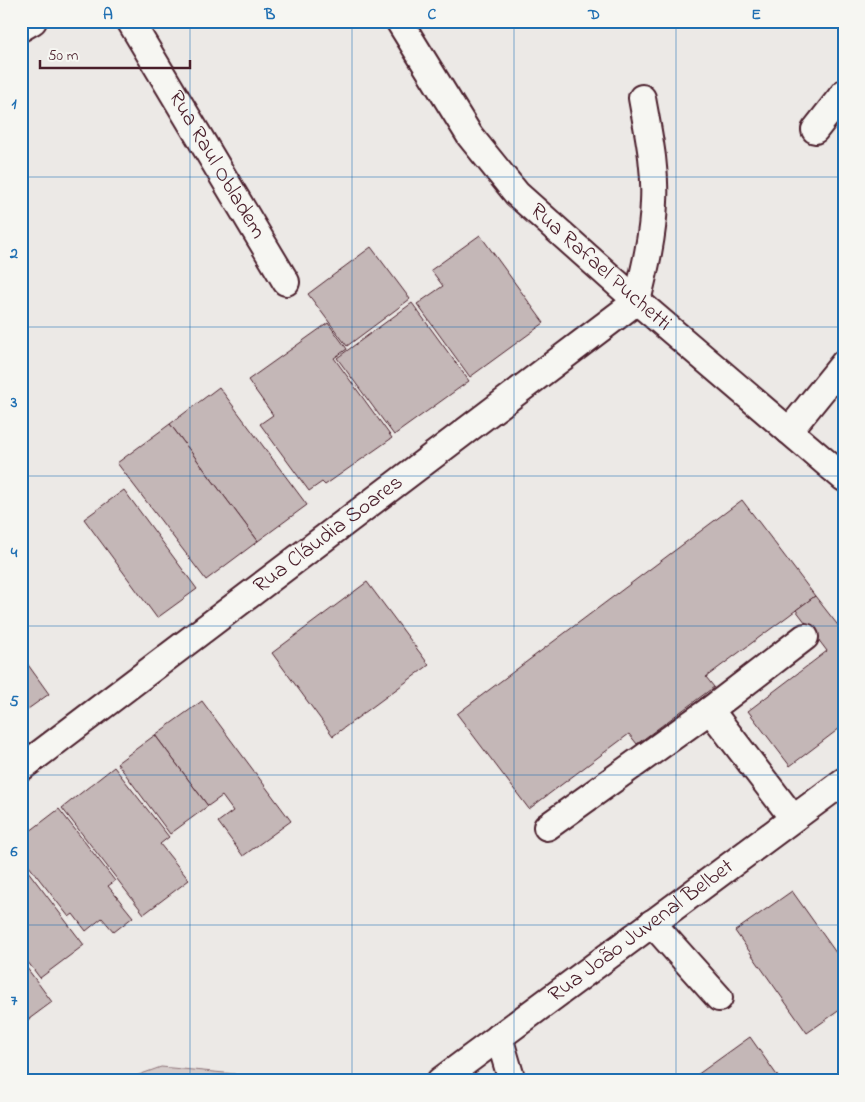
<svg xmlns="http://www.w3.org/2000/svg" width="865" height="1102" font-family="'Indie Flower',sans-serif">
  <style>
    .green { fill: #d4cbca; stroke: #8f757a }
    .building { fill: #c4b7b7; stroke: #4a1f2b }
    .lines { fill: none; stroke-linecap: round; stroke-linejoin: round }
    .minor-casing { stroke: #4a1f2b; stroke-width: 30 }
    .minor { stroke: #f6f6f2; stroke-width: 26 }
    .grid { fill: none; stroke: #1f6fb2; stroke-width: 1; stroke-opacity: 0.55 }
    .labels { text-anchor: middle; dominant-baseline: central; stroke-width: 4; stroke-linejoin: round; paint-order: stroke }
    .street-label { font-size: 22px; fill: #4a1f2b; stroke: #f6f6f2 }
    .neatline { fill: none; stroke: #1f6fb2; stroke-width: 2 }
    .grid-label { font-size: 16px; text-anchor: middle; font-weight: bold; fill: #1f6fb2 }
  </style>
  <rect width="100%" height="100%" fill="#ece9e6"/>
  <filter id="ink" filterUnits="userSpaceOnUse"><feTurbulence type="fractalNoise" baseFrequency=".02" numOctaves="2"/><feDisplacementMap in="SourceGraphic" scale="10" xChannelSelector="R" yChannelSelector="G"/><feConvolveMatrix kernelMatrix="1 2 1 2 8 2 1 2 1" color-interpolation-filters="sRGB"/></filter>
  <g filter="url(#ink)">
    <path class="green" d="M161 1067 235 1074 233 1081H122Z"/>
    <g class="building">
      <path d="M480 235 544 323 470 377 417 304 443 286 431 270Z"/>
      <path d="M371 247 410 299 347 346 308 294Z"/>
      <path d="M412 303 469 381 394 435 337 358Z"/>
      <path d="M328 323 347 349 334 358 392 438 325 485 322 482 309 491 260 424 273 415 248 380Z"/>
      <path d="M219 387 307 505 258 541 170 424Z"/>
      <path d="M170 424 258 541 206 580 117 463Z"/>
      <path d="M124 490 197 589 157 618 84 519Z"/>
      <path d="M742 500 815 596 706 677 714 687 637 744 629 734 529 809 457 714Z"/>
      <path d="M367 582 429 665 333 736 272 653Z"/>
      <path d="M815 596 844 633V725L790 766 748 711 827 651 796 610Z"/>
      <path d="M21 655 49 694 21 714Z"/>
      <path d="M202 701 291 821 243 856 218 822 233 811 222 796 208 806 155 735Z"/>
      <path d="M155 735 208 806 170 834 117 763Z"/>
      <path d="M114 767 169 837 160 844 189 880 144 914 62 808Z"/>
      <path d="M59 809 115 881 108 886 133 917 114 932 102 918 86 931 73 914 69 917 21 856V838Z"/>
      <path d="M21 862 84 945 40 978 21 953Z"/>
      <path d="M792 891 844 964V1007L807 1033 735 931Z"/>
      <path d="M21 960 52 1002 21 1025Z"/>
      <path d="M750 1037 781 1081H701L697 1075Z"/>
    </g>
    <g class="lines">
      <defs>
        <g id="minor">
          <path id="s1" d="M130 21 286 282"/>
          <path id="s2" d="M399 21 470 136 517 194 637 301 844 478"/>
          <path d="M21 28 33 21"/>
          <path d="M815 130 844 93"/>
          <path d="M789 431 844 363"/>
          <path d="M710 710 805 637"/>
          <path id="s3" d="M21 768 637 301C645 269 653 236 654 202 656 167 648 132 642 98"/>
          <path d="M547 827 710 710 793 818"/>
          <path d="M652 923 719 998"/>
          <path d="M499 1037 512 1081"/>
          <path id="s4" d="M440 1081 844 781"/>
        </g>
      </defs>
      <use href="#minor" class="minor-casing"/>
      <use href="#minor" class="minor"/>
    </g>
  </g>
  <path class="grid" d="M190 21V1081M352 21V1081M514 21V1081M676 21V1081M21 177H844M21 327H844M21 476H844M21 626H844M21 775H844M21 925H844"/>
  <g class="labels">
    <g class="street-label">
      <text stroke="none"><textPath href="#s1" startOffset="168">Rua Raul Obladem</textPath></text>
      <text stroke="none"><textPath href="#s2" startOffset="321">Rua Rafael Puchetti</textPath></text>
      <text stroke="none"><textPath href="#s3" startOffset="386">Rua Cláudia Soares</textPath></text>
      <text stroke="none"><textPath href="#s4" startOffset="251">Rua João Juvenal Belbet</textPath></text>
    </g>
  </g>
  <rect width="865" height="1102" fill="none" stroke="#f6f6f2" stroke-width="55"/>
  <path d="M40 60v8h150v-8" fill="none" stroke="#4a1f2b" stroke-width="2.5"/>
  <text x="48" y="60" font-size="15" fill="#4a1f2b" stroke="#f6f6f2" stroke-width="4" paint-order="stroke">50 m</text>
  <rect x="28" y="28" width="810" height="1046" class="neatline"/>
  <g class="grid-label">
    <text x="108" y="19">A</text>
    <text x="270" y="19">B</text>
    <text x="432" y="19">C</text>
    <text x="594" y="19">D</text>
    <text x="756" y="19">E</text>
    <text x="14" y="108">1</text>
    <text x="14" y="258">2</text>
    <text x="14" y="407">3</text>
    <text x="14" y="557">4</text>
    <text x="14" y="706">5</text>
    <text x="14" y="856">6</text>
    <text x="14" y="1005">7</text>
  </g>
</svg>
